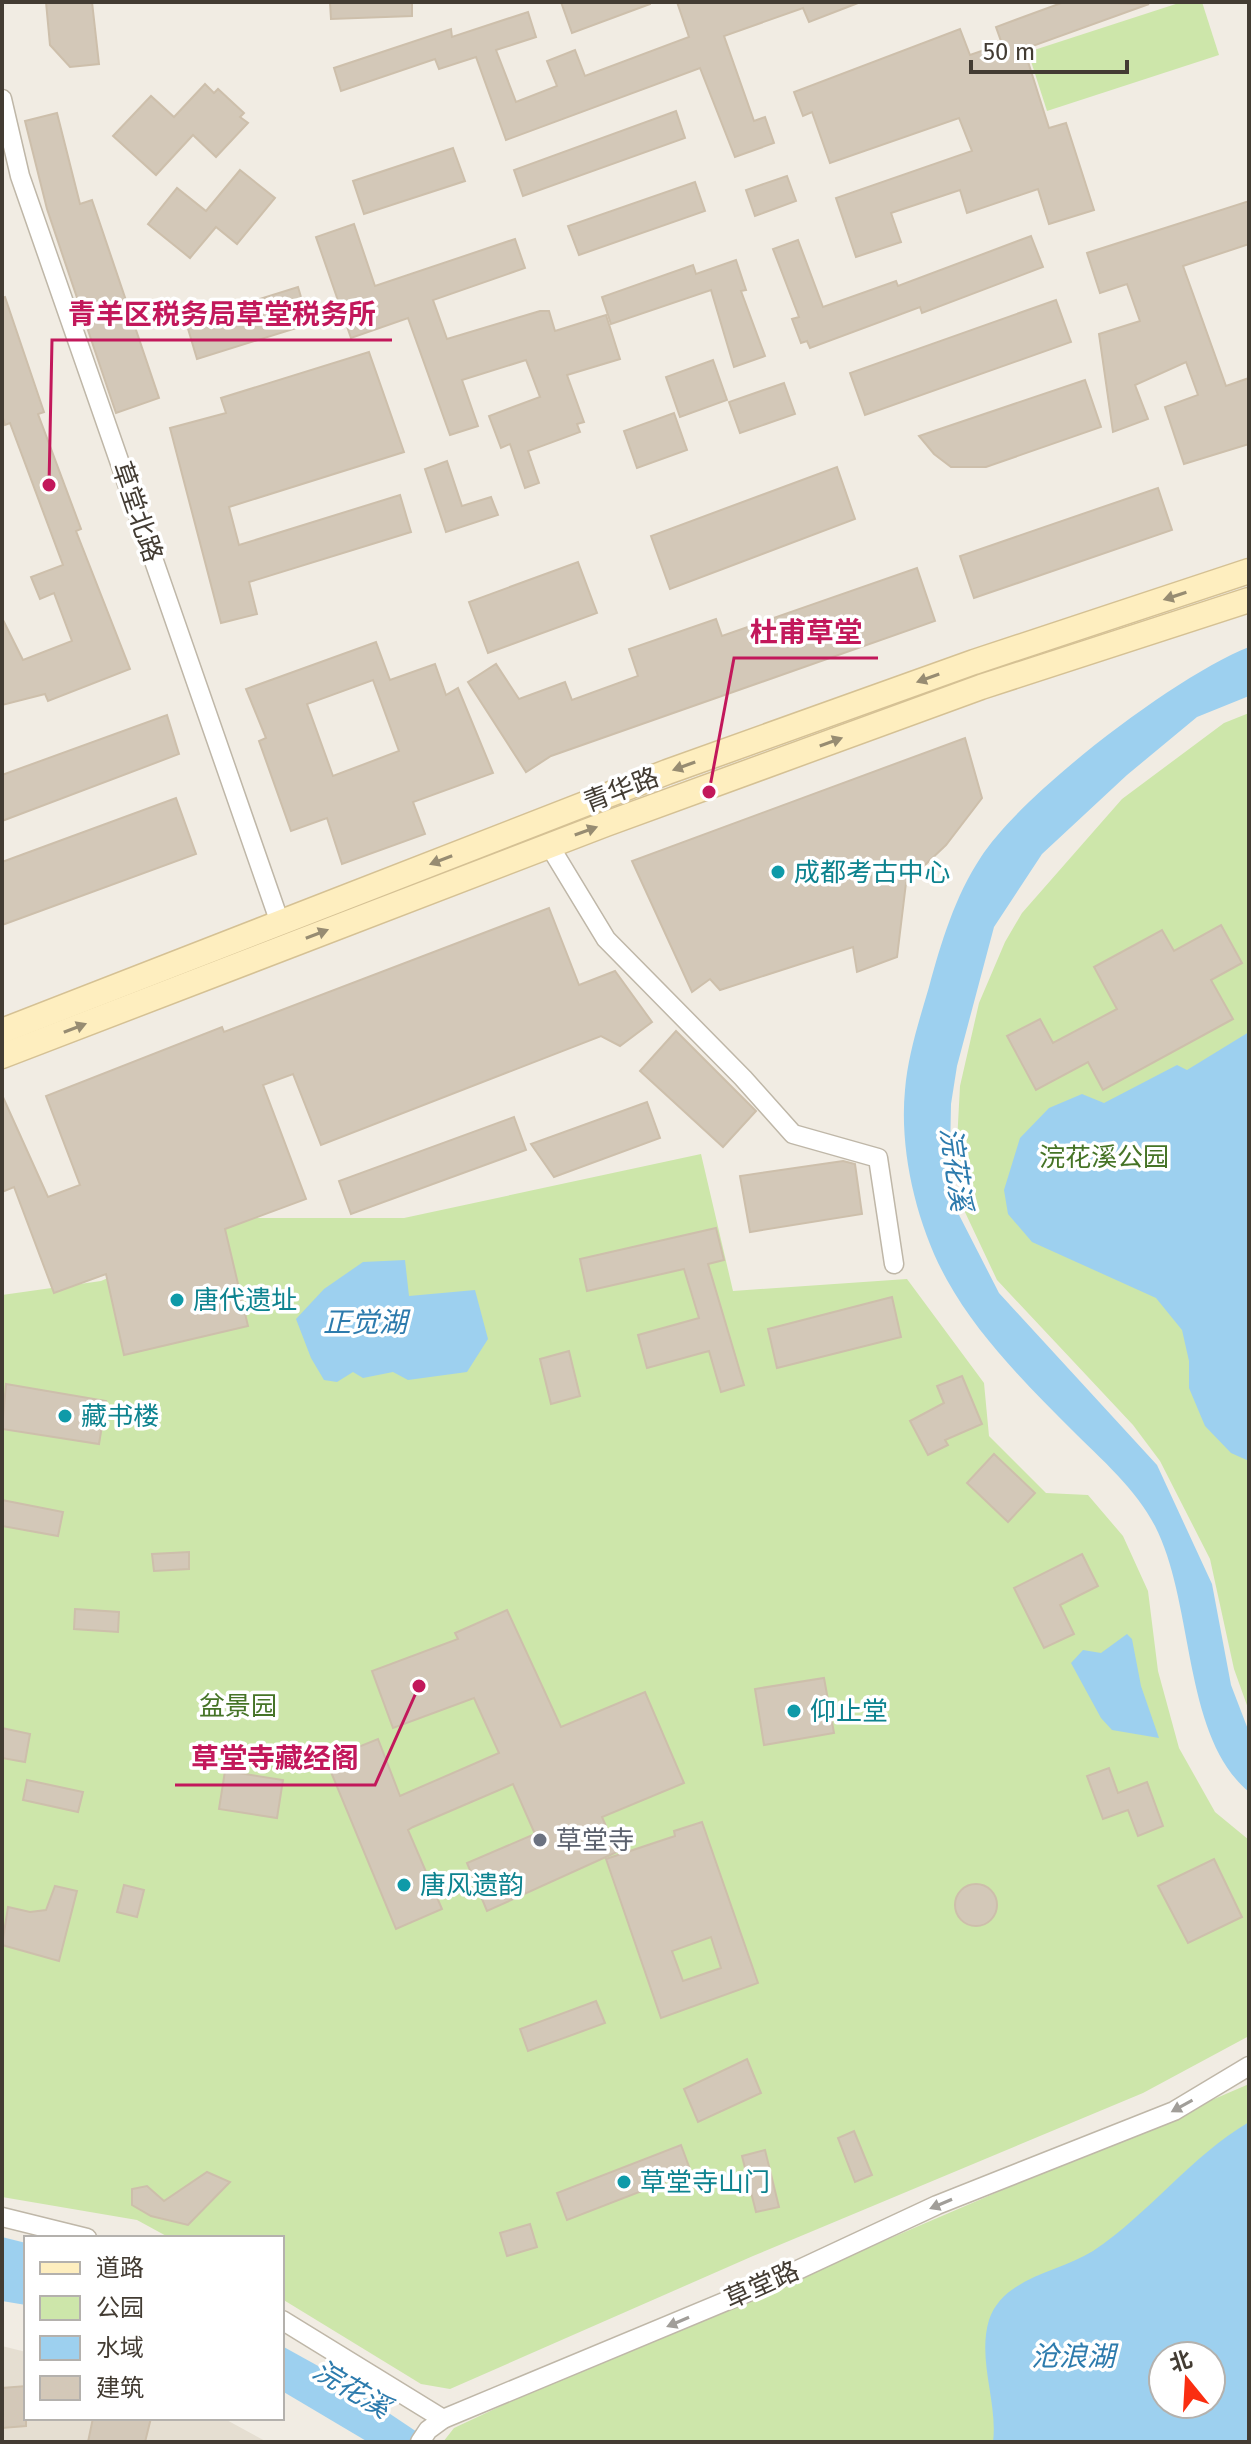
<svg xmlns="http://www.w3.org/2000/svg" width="1251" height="2444" font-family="'Fira Sans','Noto Sans SC',sans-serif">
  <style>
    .residential { fill: #e5ded1 }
    .green { fill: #cde6aa; fill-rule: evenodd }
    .water { fill: #9dd0ef; fill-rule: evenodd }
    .building { fill: #d3c8b8; stroke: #cdbfab; stroke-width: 2; fill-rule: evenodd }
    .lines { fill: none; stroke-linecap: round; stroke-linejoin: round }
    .street-casing { stroke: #bfb7a8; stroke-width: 21 }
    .secondary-casing { stroke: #d5c194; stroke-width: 27 }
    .street { stroke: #fff; stroke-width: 18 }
    .secondary { stroke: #feeebf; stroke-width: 24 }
    .oneway { fill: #978c72 }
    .oneway2 { fill: #a19e99 }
    .culture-dot { fill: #0f9aa8; stroke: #fff; stroke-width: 3 }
    .worship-dot { fill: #6b7280; stroke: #fff; stroke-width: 3 }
    .labels { text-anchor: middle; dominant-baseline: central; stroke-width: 7; stroke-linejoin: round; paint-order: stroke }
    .street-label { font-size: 26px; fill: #433c33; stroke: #fff }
    .culture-label { font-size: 26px; fill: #0d838f; stroke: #fff; text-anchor: start }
    .park-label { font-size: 26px; fill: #467427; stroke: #fff }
    .worship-label { font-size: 26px; fill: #5b616d; stroke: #fff; text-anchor: start }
    .water-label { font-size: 28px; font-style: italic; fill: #2d7bad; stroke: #fff }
    .leader { fill: none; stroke: #c2185b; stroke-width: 3 }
    .callout-dot { fill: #c2185b; stroke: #fff; stroke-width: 3 }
    .callout-label { font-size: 28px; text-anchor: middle; font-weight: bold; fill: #c2185b; stroke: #fff; stroke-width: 7; stroke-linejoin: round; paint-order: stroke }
  </style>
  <rect width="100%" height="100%" fill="#f1ece3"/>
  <path class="residential" d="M2 2346 26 2352V2418H223L267 2442H2Z"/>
  <g class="green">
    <path d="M1182 2H1202L1219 55 1047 111 1028 52Z"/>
    <path d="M1249 713V1711L1234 1669 1210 1559 1160 1461 1133 1425 997 1280 964 1210 956 1161 960 1086 979 1003 1005 942 1022 913 1122 799 1224 723Z"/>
    <path d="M701 1154 733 1291 907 1279 984 1383 989 1436 1046 1493 1088 1495 1123 1536 1148 1591 1158 1671 1179 1748 1215 1812 1249 1840V2036L1143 2093 753 2256 450 2389 421 2384 282 2299V2238H170L137 2220 2 2197V1295L101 1281 247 1218H404Z"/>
    <path d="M1249 2084V2442H443L454 2428 514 2400ZM1163 2356H1211V2404H1163Z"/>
  </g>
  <g class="water">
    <path d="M1249 647V696L1197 717 1127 775 1042 854 994 927 957 1066 951 1104 950 1156 957 1211 999 1293 1157 1465 1212 1584 1231 1685 1249 1732V1792C1182 1736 1195 1604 1155 1526 1136 1489 1101 1459 1072 1430 1027 1385 978 1336 947 1280 917 1226 899 1151 905 1090 908 1055 919 1021 929 987 941 943 955 896 981 857 1023 792 1177 675 1249 647Z"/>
    <path d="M1249 1032V1461L1231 1453 1205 1426 1189 1388V1361L1182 1330 1156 1298 1032 1242 1008 1214 1004 1190 1020 1138 1049 1108 1082 1094 1104 1103 1177 1065 1187 1070Z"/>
    <path d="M405 1260 409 1296 475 1290 488 1339 467 1372 408 1380 393 1372 363 1378 353 1372 337 1382 324 1380 311 1358 296 1319 324 1289 363 1262Z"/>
    <path d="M1127 1634 1132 1639 1141 1686 1159 1738 1112 1730 1101 1718 1071 1663 1083 1650 1101 1653Z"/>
    <path d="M1249 2122V2442H993C998 2402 977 2360 989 2320 1003 2277 1060 2272 1093 2251 1150 2213 1191 2156 1249 2122ZM1211 2356V2404H1163V2356Z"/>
    <path d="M2 2237 26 2243V2305L2 2301Z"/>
    <path d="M282 2346 320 2367 432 2442H368L282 2391Z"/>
  </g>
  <g class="building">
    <path d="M46 2H92L99 64 70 67 50 45Z"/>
    <path d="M330 2H412V16L331 19Z"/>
    <path d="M561 2H650V4L572 33Z"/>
    <path d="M677 2 858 3 809 22 803 8 724 36 754 121 765 117 774 143 735 157 700 68 506 140 476 57 439 69 435 59 341 91 334 68 451 29 452 37 528 12 536 37 496 50 516 102 557 86 547 61 575 50 585 76 689 37Z"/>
    <path d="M1064 2 1149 4 1024 49 1049 128 1066 123 1094 210 1049 224 1038 189 967 213 960 190 891 213 901 242 856 257 836 198 972 151 959 118 830 163 812 112 803 116 794 92 960 29 970 55 1002 44 996 27Z"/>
    <path d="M205 84 214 93 218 89 244 113 240 117 248 123 216 157 193 135 156 175 113 136 151 96 174 117Z"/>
    <path d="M676 111 685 138 523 196 514 170Z"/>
    <path d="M57 113 80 204 92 200 159 398 116 413 47 209 25 121Z"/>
    <path d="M453 148 465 181 364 214 353 181Z"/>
    <path d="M240 170 275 198 237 244 216 227 190 258 148 224 177 188 206 211Z"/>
    <path d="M787 176 796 201 755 216 746 190Z"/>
    <path d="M695 182 705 211 579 255 568 226Z"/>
    <path d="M1249 201V244L1183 266 1226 386 1249 378V444L1184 464 1165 407 1198 395 1186 362 1135 385 1148 419 1113 432 1099 334 1140 321 1127 284 1100 293 1087 253Z"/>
    <path d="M354 224 375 286 515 239 525 268 433 300 447 339 540 311H549L555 331 606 315 620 359 567 375 584 422 577 424 580 432 528 451 539 483 525 488 510 444 501 448 489 416 540 397 526 360 462 380 478 426 450 435 408 318 351 338 316 237Z"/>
    <path d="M1031 236 1043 267 922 313 920 307 810 348 807 341 801 343 792 319 799 317 773 249 798 240 823 307 896 281 898 286Z"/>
    <path d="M736 260 746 290 741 291 765 356 734 367 711 290 611 324 602 297 693 265 696 274Z"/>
    <path d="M298 287 309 324 197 359 186 322Z"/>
    <path d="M5 297 44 412 38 414 81 529 76 531 130 669 48 701 45 694 2 705V618L23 660 72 641 54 593 40 599 31 577 63 565 10 423 5 425 2 415V298Z"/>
    <path d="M1056 300 1071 342 865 415 850 373Z"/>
    <path d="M369 352 404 452 229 507 239 545 400 495 411 532 249 582 257 614 221 623 170 428 226 413 221 398Z"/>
    <path d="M713 360 727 400 680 417 666 377Z"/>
    <path d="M1085 380 1101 427 986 467H951L934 454 919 436Z"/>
    <path d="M784 383 795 414 740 433 729 402Z"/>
    <path d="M674 413 687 450 637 468 624 431Z"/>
    <path d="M447 461 462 506 491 497 498 515 446 532 425 469Z"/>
    <path d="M837 467 855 519 670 589 651 536Z"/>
    <path d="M1158 488 1172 530 974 598 960 556Z"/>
    <path d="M578 562 597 613 488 653 469 602Z"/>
    <path d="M917 568 935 621 551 756 526 772 468 682 496 664 519 699 565 682 572 700 638 676 629 649 716 619 722 636Z"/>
    <path d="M376 642 390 680 435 664 446 695 458 688 493 773 413 802 425 834 342 864 327 818 291 831 259 741 266 738 246 689ZM373 680 399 751 333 776 307 704Z"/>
    <path d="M167 715 179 754 2 821V775Z"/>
    <path d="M965 738 982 798 946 845 906 883 897 957 857 972 853 947 720 990 710 979 692 992 632 861Z"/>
    <path d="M176 798 196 854 2 925V862Z"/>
    <path d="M549 908 579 985 615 971 652 1022 620 1046 601 1036 321 1145 293 1074 263 1085 306 1199 225 1229 248 1326 124 1355 106 1274 54 1293 14 1187 2 1192V1095L48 1197 80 1185 46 1096 222 1027 224 1032Z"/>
    <path d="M1221 925 1242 963 1211 980 1233 1019 1103 1090 1088 1062 1036 1090 1007 1036 1040 1019 1053 1043 1117 1009 1094 967 1162 930 1174 951Z"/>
    <path d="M676 1031 756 1111 723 1147 640 1071Z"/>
    <path d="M647 1102 660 1138 554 1177 531 1144Z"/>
    <path d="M514 1117 526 1150 351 1214 339 1181Z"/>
    <path d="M843 1161 855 1164 862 1214 750 1232 740 1176Z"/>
    <path d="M716 1228 724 1260 708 1264 744 1385 721 1392 709 1351 647 1368 638 1335 699 1318 684 1269 587 1291 580 1259Z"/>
    <path d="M892 1297 901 1337 777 1368 768 1329Z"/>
    <path d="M569 1351 580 1396 551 1404 540 1359Z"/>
    <path d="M962 1376 982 1424 945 1440 948 1445 928 1455 910 1421 944 1403 937 1386Z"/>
    <path d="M6 1384 106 1401 99 1444 2 1429Z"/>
    <path d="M994 1454 1035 1493 1008 1522 967 1483Z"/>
    <path d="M2 1500 63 1512 58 1536 2 1526Z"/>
    <path d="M189 1552V1569L154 1571 152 1554Z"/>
    <path d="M1082 1554 1098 1586 1060 1605 1074 1634 1044 1648 1014 1588Z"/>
    <path d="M75 1609 119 1612 118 1632 74 1629Z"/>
    <path d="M507 1610 561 1727 645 1692 684 1783 602 1817 617 1852 487 1911 467 1863 535 1834 513 1784 413 1827 408 1830 442 1909 396 1929 326 1760 378 1739 400 1796 499 1753 474 1698 393 1728 372 1671 458 1639 455 1633Z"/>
    <path d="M824 1678 834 1733 764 1745 755 1689Z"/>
    <path d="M2 1728 30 1734 25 1762 2 1758Z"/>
    <path d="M1109 1768 1118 1793 1147 1782 1163 1826 1138 1836 1128 1810 1103 1819 1087 1776Z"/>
    <path d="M225 1771 283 1780 277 1818 219 1809Z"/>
    <path d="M27 1780 83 1792 78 1812 23 1800Z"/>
    <path d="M702 1822 758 1983 661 2018 606 1859 675 1836 674 1831ZM711 1937 721 1968 683 1981 672 1951Z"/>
    <path d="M1214 1859 1242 1917 1188 1943 1158 1886Z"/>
    <circle cx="976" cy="1905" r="21"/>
    <path d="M124 1885 144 1890 137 1917 117 1912Z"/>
    <path d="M55 1886 77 1891 59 1961 2 1945 8 1907 30 1912 46 1910Z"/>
    <path d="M596 2001 605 2023 528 2051 520 2029Z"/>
    <path d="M747 2059 761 2093 698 2122 684 2089Z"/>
    <path d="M854 2131 872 2175 855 2182 838 2138Z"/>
    <path d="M681 2145 691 2172 567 2220 557 2193Z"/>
    <path d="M765 2150 779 2207 756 2212 742 2156Z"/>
    <path d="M207 2172 230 2182 188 2225 151 2216 132 2205V2189L147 2186 164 2201Z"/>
    <path d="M530 2224 537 2247 507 2256 500 2233Z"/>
    <path d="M26 2386V2426L2 2428V2388Z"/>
    <path d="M93 2418H151L145 2442H88Z"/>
  </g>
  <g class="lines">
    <defs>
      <g id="street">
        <path d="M2 99 20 176 280 923"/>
        <path d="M549 845 606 939 743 1078 793 1134 878 1158 894 1264"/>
        <path d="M2 2217 87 2238"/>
        <path d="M282 2320 443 2419"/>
        <path d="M420 2442 428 2430 443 2419 772 2282 937 2205 1174 2111 1249 2066"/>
      </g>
      <g id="secondary">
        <path d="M2 1031 667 772 974 662 1249 571"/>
        <path d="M2 1056 606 824 981 687 1249 600"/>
      </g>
    </defs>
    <use href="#street" class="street-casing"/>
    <use href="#secondary" class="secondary-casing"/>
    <use href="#street" class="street"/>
    <use href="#secondary" class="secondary"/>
  </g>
  <defs><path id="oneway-solid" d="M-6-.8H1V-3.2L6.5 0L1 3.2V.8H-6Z" transform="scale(2)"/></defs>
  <g class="oneway">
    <use href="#oneway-solid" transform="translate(1175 596) rotate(162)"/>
    <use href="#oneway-solid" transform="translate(928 678) rotate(160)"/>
    <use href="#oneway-solid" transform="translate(831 742) rotate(-20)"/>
    <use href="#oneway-solid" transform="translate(684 766) rotate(160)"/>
    <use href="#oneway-solid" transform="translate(586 831) rotate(-20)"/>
    <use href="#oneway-solid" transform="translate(441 860) rotate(159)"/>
    <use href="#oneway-solid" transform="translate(317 934) rotate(-21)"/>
    <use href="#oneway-solid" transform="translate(75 1028) rotate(-21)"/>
  </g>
  <g class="oneway2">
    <use href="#oneway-solid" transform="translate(1182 2106) rotate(151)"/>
    <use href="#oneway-solid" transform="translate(941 2204) rotate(157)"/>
    <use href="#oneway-solid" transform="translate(678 2322) rotate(157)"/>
  </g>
  <g class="culture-dot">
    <circle cx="778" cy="872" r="8"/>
    <circle cx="177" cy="1300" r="8"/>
    <circle cx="65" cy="1416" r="8"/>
    <circle cx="794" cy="1711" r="8"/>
    <circle cx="404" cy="1885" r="8"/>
    <circle cx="624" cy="2182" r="8"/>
  </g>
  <circle class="worship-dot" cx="540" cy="1840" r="8"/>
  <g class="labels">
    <g class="street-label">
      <text transform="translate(137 512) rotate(71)">草堂北路</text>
      <text transform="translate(621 790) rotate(-21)">青华路</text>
      <text transform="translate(762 2285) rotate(-24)">草堂路</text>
    </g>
    <g class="culture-label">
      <text x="794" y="872">成都考古中心</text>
      <text x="193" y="1300">唐代遗址</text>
      <text x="81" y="1416">藏书楼</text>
      <text x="810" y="1711">仰止堂</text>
      <text x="420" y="1885">唐风遗韵</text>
      <text x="640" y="2182">草堂寺山门</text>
    </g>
    <g class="park-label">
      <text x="1104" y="1157">浣花溪公园</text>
      <text x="238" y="1706">盆景园</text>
    </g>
    <g class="worship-label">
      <text x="556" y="1840">草堂寺</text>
    </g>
    <g class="water-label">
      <text transform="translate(956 1169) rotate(82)">浣花溪</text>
      <text x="365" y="1322">正觉湖</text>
      <text x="1073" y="2356">沧浪湖</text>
      <text transform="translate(352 2389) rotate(31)">浣花溪</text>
    </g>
  </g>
  <path class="leader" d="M49 485L52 340H392M709 792L734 658H878M419 1686L375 1785H175"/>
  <g class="callout-dot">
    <circle cx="49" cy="485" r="8"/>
    <circle cx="709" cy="792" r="8"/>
    <circle cx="419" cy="1686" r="8"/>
  </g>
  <g class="callout-label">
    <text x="222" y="324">青羊区税务局草堂税务所</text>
    <text x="806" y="642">杜甫草堂</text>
    <text x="275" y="1768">草堂寺藏经阁</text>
  </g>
  <rect width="1251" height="2444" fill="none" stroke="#433c33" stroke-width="8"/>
  <rect x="24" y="2236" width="260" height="184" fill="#ffffff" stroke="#b4b1ad" stroke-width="2"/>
  <rect x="40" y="2262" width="40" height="12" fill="#feeebf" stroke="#b4b1ad" stroke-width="2"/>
  <text x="96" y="2276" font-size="24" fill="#433c33">道路</text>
  <rect x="40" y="2296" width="40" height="24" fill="#cde6aa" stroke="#b4b1ad" stroke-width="2"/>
  <text x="96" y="2316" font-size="24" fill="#433c33">公园</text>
  <rect x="40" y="2336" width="40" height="24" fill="#9dd0ef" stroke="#b4b1ad" stroke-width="2"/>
  <text x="96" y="2356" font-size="24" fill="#433c33">水域</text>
  <rect x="40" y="2376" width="40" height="24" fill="#d3c8b8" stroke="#b4b1ad" stroke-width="2"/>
  <text x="96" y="2396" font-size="24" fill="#433c33">建筑</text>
  <g transform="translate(1187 2380) rotate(342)"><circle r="38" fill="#ffffff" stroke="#b4b1ad" stroke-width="2"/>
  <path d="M0-6L14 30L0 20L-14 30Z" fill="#fa2e11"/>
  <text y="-12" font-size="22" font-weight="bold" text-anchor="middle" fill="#433c33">北</text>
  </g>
  <path d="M971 60v12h156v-12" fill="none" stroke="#433c33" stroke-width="4"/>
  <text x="983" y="60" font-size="24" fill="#433c33" stroke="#ffffff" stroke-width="6" paint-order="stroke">50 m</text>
</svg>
